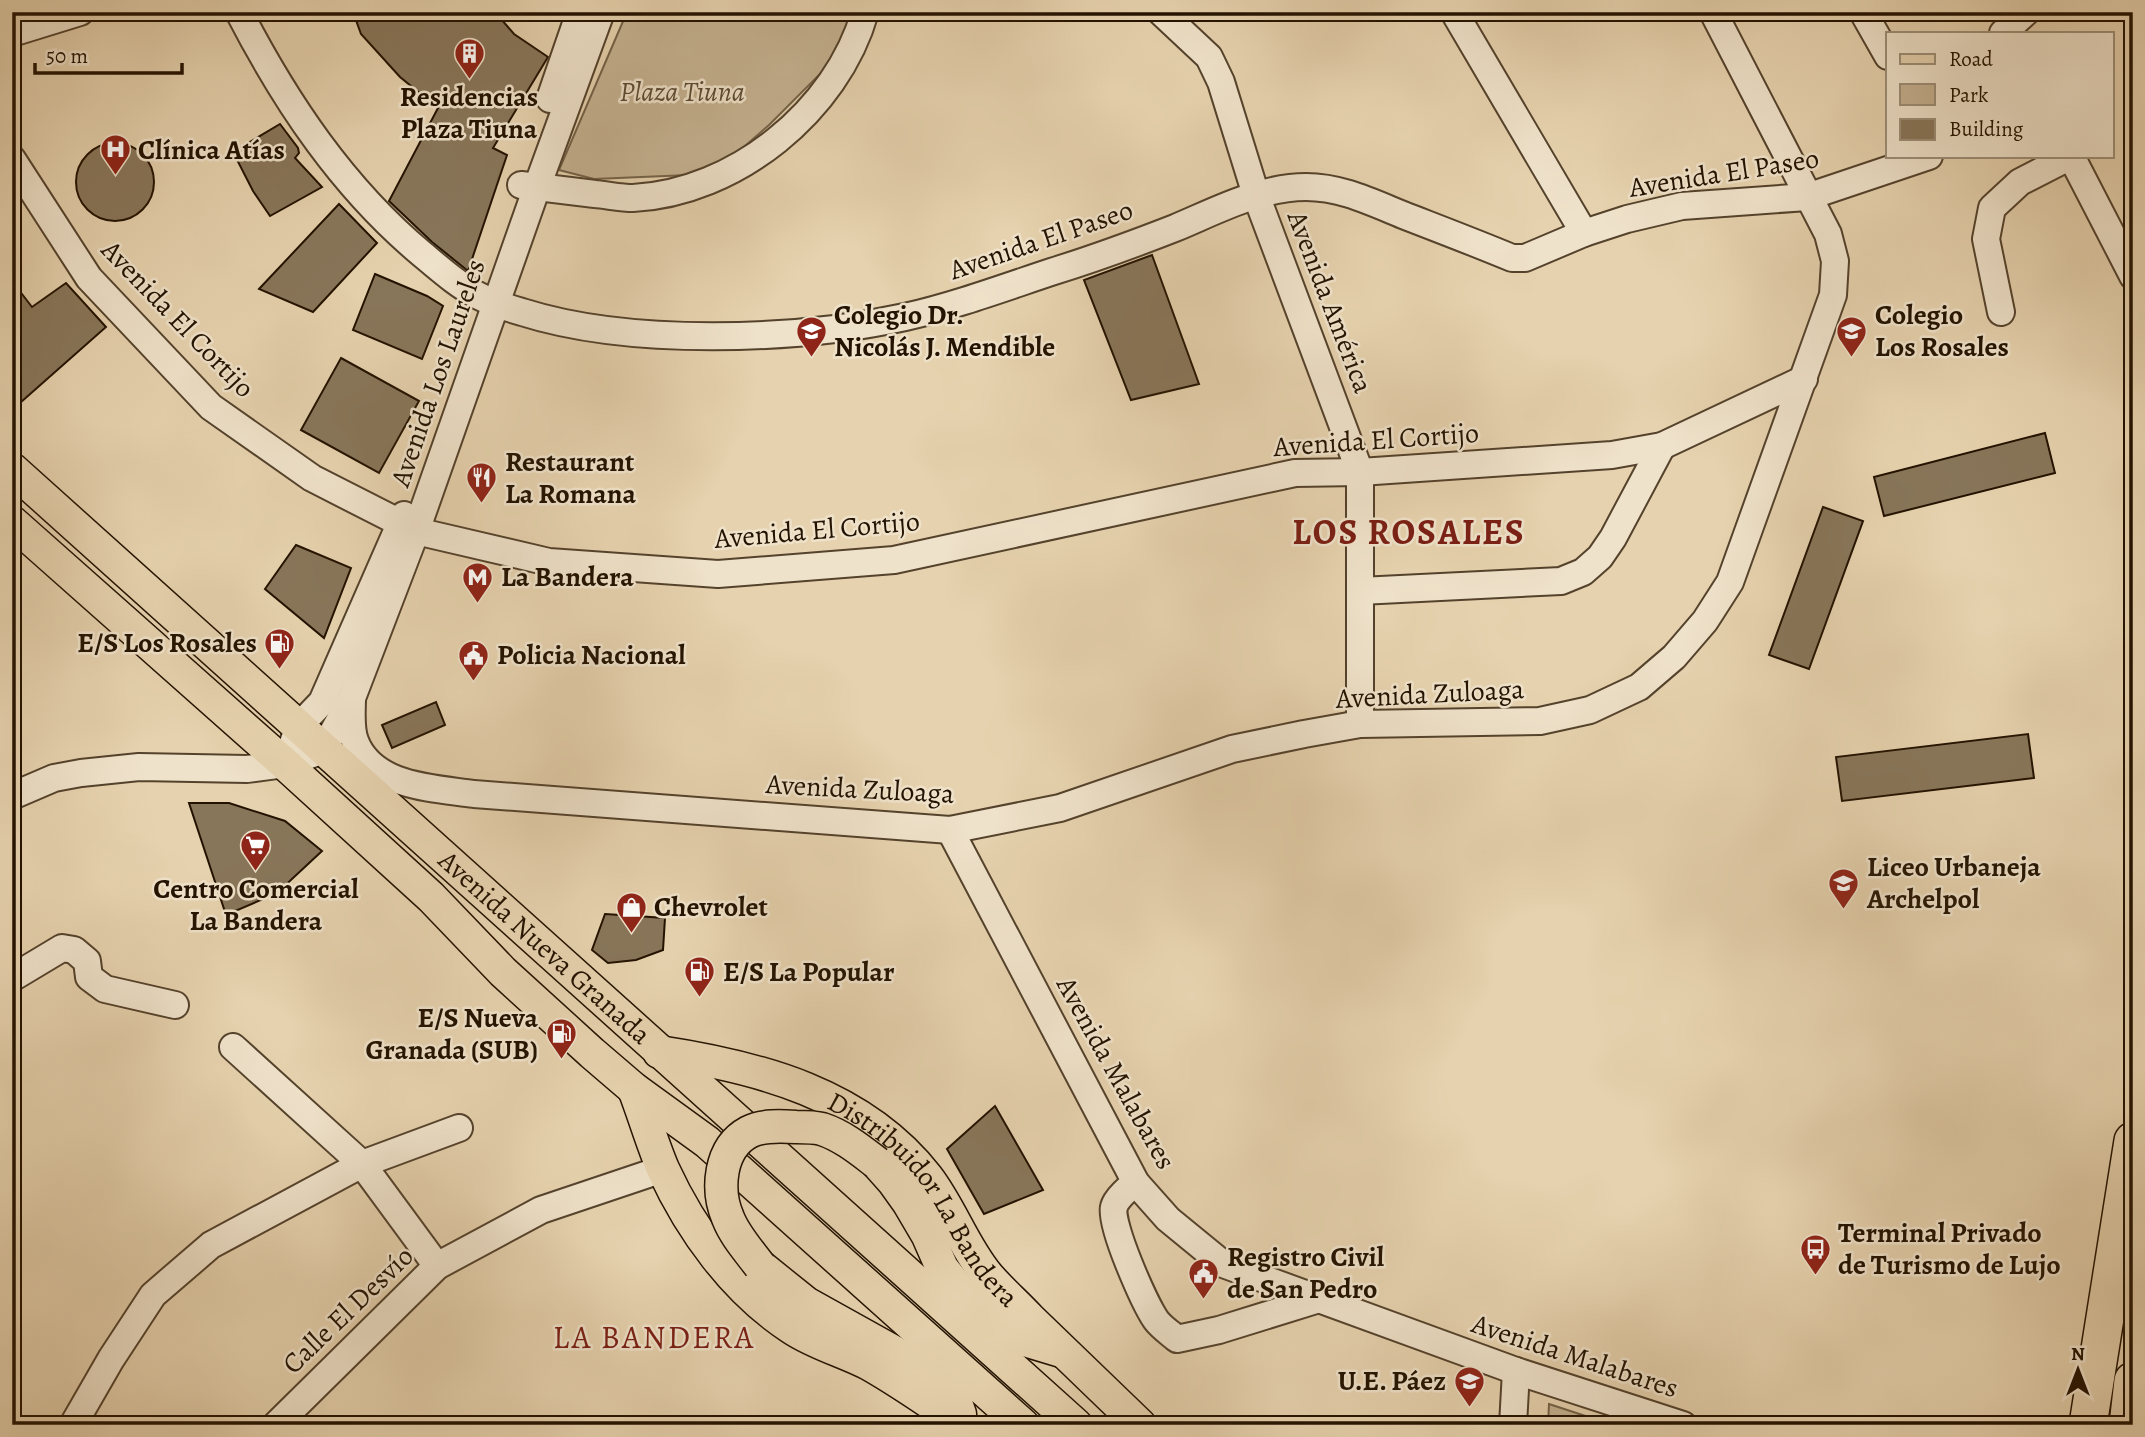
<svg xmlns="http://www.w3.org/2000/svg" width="2145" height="1437" font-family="Alegreya,serif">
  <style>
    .green { fill: #c5b190; stroke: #746248; stroke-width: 2 }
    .building { fill: #88765a; stroke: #231200; stroke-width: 2 }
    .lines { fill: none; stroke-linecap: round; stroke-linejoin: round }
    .minor-casing { stroke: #54422c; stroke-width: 30 }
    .major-casing { stroke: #231200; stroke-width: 35 }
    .highway-casing { stroke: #231200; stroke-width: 40 }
    .minor { stroke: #efe2ca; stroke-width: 26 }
    .major { stroke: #e6d2ae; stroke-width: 32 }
    .highway { stroke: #e6d2ae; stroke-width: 37 }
    .major-bridge-casing { stroke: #231200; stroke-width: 35; stroke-linecap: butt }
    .major-bridge { stroke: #e6d2ae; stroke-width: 32 }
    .labels { text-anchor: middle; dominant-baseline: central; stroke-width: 5; stroke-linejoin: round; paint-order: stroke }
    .park-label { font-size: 28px; font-style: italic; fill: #5c4a32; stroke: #efe2ca }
    .poi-label { font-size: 28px; font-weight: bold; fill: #231200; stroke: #efe2ca; text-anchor: start }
    .street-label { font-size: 28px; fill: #231200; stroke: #efe2ca }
    .quarter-label { font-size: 32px; letter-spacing: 2px; fill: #7a1f14; stroke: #efe2ca }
    .district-label { font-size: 35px; font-weight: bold; letter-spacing: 2px; fill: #7a1f14; stroke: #efe2ca }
  </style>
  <rect width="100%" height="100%" fill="#e6d2ae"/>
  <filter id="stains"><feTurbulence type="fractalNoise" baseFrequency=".00286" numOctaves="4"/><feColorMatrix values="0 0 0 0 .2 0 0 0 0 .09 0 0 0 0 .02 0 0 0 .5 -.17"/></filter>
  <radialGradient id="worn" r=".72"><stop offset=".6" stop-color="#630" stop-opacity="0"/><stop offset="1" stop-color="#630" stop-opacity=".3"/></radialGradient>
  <g class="green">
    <path d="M627 12H859L831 63 769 125 728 161 689 175 594 179 559 170Z"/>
    <path d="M1549 1404 1613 1425H1548Z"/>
  </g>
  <g class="building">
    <path d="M353 12H495L514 34 548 57 493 148 507 155 468 271 432 242 389 201 438 108 400 77 361 34Z"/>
    <path d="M280 124 298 148 299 153 295 158 322 187 270 216 253 191 233 152Z"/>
    <circle cx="115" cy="182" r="39"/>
    <path d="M339 204 377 243 313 312 259 289Z"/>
    <path d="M1152 255 1199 384 1131 400 1084 280Z"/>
    <path d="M375 274 427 296 443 306 422 359 353 330Z"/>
    <path d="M12 281 32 307 66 283 106 327 12 410Z"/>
    <path d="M341 358 419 401 379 473 301 430Z"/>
    <path d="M2045 433 2055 473 1884 516 1874 477Z"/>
    <path d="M1823 507 1863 521 1809 669 1769 655Z"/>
    <path d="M296 545 351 568 324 638 265 589Z"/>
    <path d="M436 702 445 725 392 748 382 725Z"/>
    <path d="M2028 734 2034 778 1842 801 1836 757Z"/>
    <path d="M189 803H229L285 821 322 851 277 893 226 915Z"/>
    <path d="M605 914 665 918 663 950 636 960 608 963 592 950Z"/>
    <path d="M995 1106 1043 1190 984 1214 947 1149Z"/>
  </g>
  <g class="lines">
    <defs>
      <g id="minor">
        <path d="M239 12C286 103 343 188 422 254 441 270 459 286 481 297 494 304 508 308 522 312 629 346 795 341 905 317 954 306 1003 288 1051 272 1093 259 1134 244 1175 228 1216 211 1260 187 1306 187 1341 187 1371 202 1403 215 1439 229 1476 243 1512 258H1525L1584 233 1627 219 1682 206 1807 197 1929 156"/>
        <path d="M1161 12 1209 57 1221 82 1256 195 1360 472V724"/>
        <path d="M1454 12 1584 233"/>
        <path d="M1863 12 1888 56"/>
        <path d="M12 33 80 12"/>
        <path d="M2003 33 2026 12"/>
        <path d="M550 99 580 12"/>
        <path d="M12 159 89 278 211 407 312 478 416 531 549 562 718 574 894 560 1295 473 1360 472 1612 455 1662 446 1804 379"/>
        <path d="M521 185C546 188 571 191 595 194 607 195 621 198 633 198 735 193 837 111 865 12"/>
        <path d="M2001 312 1986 239 1992 208 2020 182 2071 156 2133 276"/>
        <path d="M1360 591 1561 581 1583 572 1600 557 1613 538 1662 446"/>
        <path d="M352 698C352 712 350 728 355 741 372 787 433 788 474 794L950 830 1060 808 1232 749 1304 734 1360 724 1540 721 1590 710 1639 687 1674 657 1705 621 1730 582 1833 295 1835 261 1828 234 1713 12"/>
        <path d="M292 746 299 726 322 702 404 515"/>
        <path d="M12 796 54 778 81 773 139 767 247 769 285 764 323 750 352 698 416 531 537 187 601 12"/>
        <path d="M950 830 1136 1183 1168 1219 1223 1264 1516 1371 1683 1425"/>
        <path d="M12 978 62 948 74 950 87 961 89 977 105 989 175 1005"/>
        <path d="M233 1047 362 1164 437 1266"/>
        <path d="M1136 1183C1129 1187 1116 1199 1114 1207 1109 1224 1145 1304 1156 1320 1161 1327 1170 1333 1177 1339L1219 1330 1319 1299"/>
        <path d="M73 1425 111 1359 153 1295 211 1245 362 1164 459 1128"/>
        <path d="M276 1425 437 1266 541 1210 663 1169"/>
        <path d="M1513 1425 1516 1371"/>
      </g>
      <g id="major">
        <path id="s1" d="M12 469 1076 1425"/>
        <path d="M12 522 285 764 431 897 503 972 592 1053 634 1089 707 1142 1023 1425"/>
        <path id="s2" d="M659 1052C759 1067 862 1094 927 1177 951 1208 963 1246 988 1276 1001 1291 1016 1304 1029 1318 1066 1354 1103 1389 1140 1425"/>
        <path d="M634 1089C644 1115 652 1143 663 1169 691 1230 735 1291 792 1328 816 1344 844 1351 869 1364 901 1382 932 1404 963 1425"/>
        <path d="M877 1163 893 1181 908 1202 928 1236 942 1268 983 1320"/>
        <path d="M760 1266 806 1303 894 1352 933 1378 954 1397 960 1414"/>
        <path d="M973 1297 1018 1338 1061 1351"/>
      </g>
      <g id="highway">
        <path d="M2088 1425 2133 1141"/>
        <path d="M2128 1425 2133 1381"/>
      </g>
    </defs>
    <use href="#minor" class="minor-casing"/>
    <use href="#major" class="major-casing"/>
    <use href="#highway" class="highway-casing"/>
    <use href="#minor" class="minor"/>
    <use href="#major" class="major"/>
    <use href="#highway" class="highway"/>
    <defs>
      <path id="major-bridge" d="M760 1266C749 1251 735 1236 728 1218 716 1190 719 1148 749 1132 762 1125 781 1126 796 1127 805 1127 814 1127 822 1129 843 1136 860 1150 877 1163"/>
    </defs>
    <use href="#major-bridge" class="major-bridge-casing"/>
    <use href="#major-bridge" class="major-bridge"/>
  </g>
  <defs>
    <symbol id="building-pin" viewBox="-11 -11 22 30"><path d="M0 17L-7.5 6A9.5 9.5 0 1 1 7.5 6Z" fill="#8f2418" stroke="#efe2ca"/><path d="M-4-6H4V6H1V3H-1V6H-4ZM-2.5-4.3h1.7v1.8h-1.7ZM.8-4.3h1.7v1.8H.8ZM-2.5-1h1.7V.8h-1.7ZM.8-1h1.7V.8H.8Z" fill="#fff"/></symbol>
    <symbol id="hospital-pin" viewBox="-11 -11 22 30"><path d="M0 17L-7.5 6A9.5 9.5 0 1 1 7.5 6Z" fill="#8f2418" stroke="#efe2ca"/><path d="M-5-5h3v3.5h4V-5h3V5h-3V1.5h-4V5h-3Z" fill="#fff"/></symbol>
    <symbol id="school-pin" viewBox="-11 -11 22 30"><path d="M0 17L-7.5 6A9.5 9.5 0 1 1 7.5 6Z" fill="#8f2418" stroke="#efe2ca"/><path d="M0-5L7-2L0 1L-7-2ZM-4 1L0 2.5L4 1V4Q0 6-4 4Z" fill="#fff"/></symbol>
    <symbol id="restaurant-pin" viewBox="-11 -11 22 30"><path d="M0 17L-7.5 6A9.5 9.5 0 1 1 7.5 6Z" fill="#8f2418" stroke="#efe2ca"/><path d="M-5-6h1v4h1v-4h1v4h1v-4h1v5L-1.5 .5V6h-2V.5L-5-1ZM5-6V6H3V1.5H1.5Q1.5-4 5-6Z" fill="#fff"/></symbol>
    <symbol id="metro-pin" viewBox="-11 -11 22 30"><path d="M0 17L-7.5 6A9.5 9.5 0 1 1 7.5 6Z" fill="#8f2418" stroke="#efe2ca"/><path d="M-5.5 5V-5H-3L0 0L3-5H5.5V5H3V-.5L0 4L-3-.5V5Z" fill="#fff"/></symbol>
    <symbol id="fuel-pin" viewBox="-11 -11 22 30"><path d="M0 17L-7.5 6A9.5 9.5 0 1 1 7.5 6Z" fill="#8f2418" stroke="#efe2ca"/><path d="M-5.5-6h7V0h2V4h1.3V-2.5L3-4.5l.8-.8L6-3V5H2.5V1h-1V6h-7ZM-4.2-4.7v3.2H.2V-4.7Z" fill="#fff"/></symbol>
    <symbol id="civic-pin" viewBox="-11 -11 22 30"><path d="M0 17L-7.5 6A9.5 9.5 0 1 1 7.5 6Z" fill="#8f2418" stroke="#efe2ca"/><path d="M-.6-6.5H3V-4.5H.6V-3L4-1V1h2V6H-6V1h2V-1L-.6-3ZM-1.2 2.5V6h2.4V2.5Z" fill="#fff"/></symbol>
    <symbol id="supermarket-pin" viewBox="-11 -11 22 30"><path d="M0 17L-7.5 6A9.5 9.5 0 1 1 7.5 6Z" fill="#8f2418" stroke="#efe2ca"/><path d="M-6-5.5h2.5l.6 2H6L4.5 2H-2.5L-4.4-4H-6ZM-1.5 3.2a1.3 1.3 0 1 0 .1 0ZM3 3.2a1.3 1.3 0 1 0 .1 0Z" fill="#fff"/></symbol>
    <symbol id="shop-pin" viewBox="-11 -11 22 30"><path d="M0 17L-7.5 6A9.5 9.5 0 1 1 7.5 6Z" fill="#8f2418" stroke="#efe2ca"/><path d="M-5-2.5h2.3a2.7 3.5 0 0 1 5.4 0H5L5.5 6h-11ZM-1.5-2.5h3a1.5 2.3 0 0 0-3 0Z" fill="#fff"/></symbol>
    <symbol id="bus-pin" viewBox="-11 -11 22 30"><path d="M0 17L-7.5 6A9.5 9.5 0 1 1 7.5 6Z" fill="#8f2418" stroke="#efe2ca"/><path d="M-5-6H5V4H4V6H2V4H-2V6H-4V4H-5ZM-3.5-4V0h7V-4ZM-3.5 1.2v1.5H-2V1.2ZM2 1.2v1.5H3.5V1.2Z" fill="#fff"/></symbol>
  </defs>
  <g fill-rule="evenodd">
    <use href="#building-pin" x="452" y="36" width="35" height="47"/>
    <use href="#hospital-pin" x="98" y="132" width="35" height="47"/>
    <use href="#school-pin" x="794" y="314" width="35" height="47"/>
    <use href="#school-pin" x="1834" y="314" width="35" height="47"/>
    <use href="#restaurant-pin" x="464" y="460" width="35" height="47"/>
    <use href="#metro-pin" x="460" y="560" width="35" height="47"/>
    <use href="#fuel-pin" x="262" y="626" width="35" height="47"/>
    <use href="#civic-pin" x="456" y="638" width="35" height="47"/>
    <use href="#supermarket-pin" x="238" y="828" width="35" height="47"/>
    <use href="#school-pin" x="1826" y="866" width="35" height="47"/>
    <use href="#shop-pin" x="614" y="890" width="35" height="47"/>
    <use href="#fuel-pin" x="682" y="954" width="35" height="47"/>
    <use href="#fuel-pin" x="544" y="1016" width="35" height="47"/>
    <use href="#bus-pin" x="1798" y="1232" width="35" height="47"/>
    <use href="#civic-pin" x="1186" y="1256" width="35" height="47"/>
    <use href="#school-pin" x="1452" y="1364" width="35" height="47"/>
  </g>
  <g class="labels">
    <g class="park-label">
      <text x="682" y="92">Plaza Tiuna</text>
    </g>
    <g class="poi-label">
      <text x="469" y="97" text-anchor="middle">Residencias<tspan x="469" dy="32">Plaza Tiuna</tspan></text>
      <text x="138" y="150">Clínica Atías</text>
      <text x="834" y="315">Colegio Dr.<tspan x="834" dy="32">Nicolás J. Mendible</tspan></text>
      <text x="1875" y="315">Colegio<tspan x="1875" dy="32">Los Rosales</tspan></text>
      <text x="505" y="462">Restaurant<tspan x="505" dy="32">La Romana</tspan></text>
      <text x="501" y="577">La Bandera</text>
      <text x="257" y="643" text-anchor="end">E/S Los Rosales</text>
      <text x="497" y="655">Policia Nacional</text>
      <text x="1867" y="867">Liceo Urbaneja<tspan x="1867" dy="32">Archelpol</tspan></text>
      <text x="256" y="889" text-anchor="middle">Centro Comercial<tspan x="256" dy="32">La Bandera</tspan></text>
      <text x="654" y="907">Chevrolet</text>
      <text x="723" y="972">E/S La Popular</text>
      <text x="538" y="1018" text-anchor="end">E/S Nueva<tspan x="538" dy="32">Granada (SUB)</tspan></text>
      <text x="1838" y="1233">Terminal Privado<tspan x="1838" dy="32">de Turismo de Lujo</tspan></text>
      <text x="1227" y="1257">Registro Civil<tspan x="1227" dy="32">de San Pedro</tspan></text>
      <text x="1446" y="1381" text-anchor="end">U.E. Páez</text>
    </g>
    <g class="street-label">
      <text transform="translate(1724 173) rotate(-9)">Avenida El Paseo</text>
      <text transform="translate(1041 240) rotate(-19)">Avenida El Paseo</text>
      <text transform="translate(1330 302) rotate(69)">Avenida América</text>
      <text transform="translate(178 319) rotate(46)">Avenida El Cortijo</text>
      <text transform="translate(438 373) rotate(-71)">Avenida Los Laureles</text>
      <text transform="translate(1376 440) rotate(-4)">Avenida El Cortijo</text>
      <text transform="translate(817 530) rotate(-5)">Avenida El Cortijo</text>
      <text transform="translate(1430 694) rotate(-3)">Avenida Zuloaga</text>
      <text transform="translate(860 789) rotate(3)">Avenida Zuloaga</text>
      <text stroke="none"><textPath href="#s1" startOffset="716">Avenida Nueva Granada</textPath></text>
      <text transform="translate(1116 1073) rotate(61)">Avenida Malabares</text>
      <text stroke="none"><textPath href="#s2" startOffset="317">Distribuidor La Bandera</textPath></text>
      <text transform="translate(348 1310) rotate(-44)">Calle El Desvío</text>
      <text transform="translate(1575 1356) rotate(18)">Avenida Malabares</text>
    </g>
    <g class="quarter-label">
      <text x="654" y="1337">LA BANDERA</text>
    </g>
    <g class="district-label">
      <text x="1409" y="532">LOS ROSALES</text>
    </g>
  </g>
  <rect width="2145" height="1437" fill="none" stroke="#e6d2ae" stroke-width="42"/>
  <rect x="14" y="14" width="2117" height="1409" fill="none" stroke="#231200" stroke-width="3.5"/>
  <rect x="21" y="21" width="2103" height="1395" fill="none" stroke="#231200" stroke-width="2"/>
  <rect x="1886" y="32" width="228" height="126" fill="#efe2ca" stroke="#9d8f79" stroke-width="2"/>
  <rect x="1900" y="54" width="35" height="10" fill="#e6d2ae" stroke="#9d8f79" stroke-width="2"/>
  <text x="1949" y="66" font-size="21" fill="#231200">Road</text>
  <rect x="1900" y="84" width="35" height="21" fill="#c5b190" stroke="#9d8f79" stroke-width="2"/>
  <text x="1949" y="102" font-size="21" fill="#231200">Park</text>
  <rect x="1900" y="119" width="35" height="21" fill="#88765a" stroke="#9d8f79" stroke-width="2"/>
  <text x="1949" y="136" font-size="21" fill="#231200">Building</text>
  <g transform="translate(2078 1370)" stroke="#efe2ca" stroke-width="5" paint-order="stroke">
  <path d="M0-5L12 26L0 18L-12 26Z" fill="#231200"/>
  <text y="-10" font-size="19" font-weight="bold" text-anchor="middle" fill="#231200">N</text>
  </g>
  <path d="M35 63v10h147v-10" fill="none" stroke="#231200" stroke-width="3.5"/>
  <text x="46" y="63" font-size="21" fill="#231200" stroke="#efe2ca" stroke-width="5" paint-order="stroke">50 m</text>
  <rect width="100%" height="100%" filter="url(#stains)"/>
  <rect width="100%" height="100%" fill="url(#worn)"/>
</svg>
